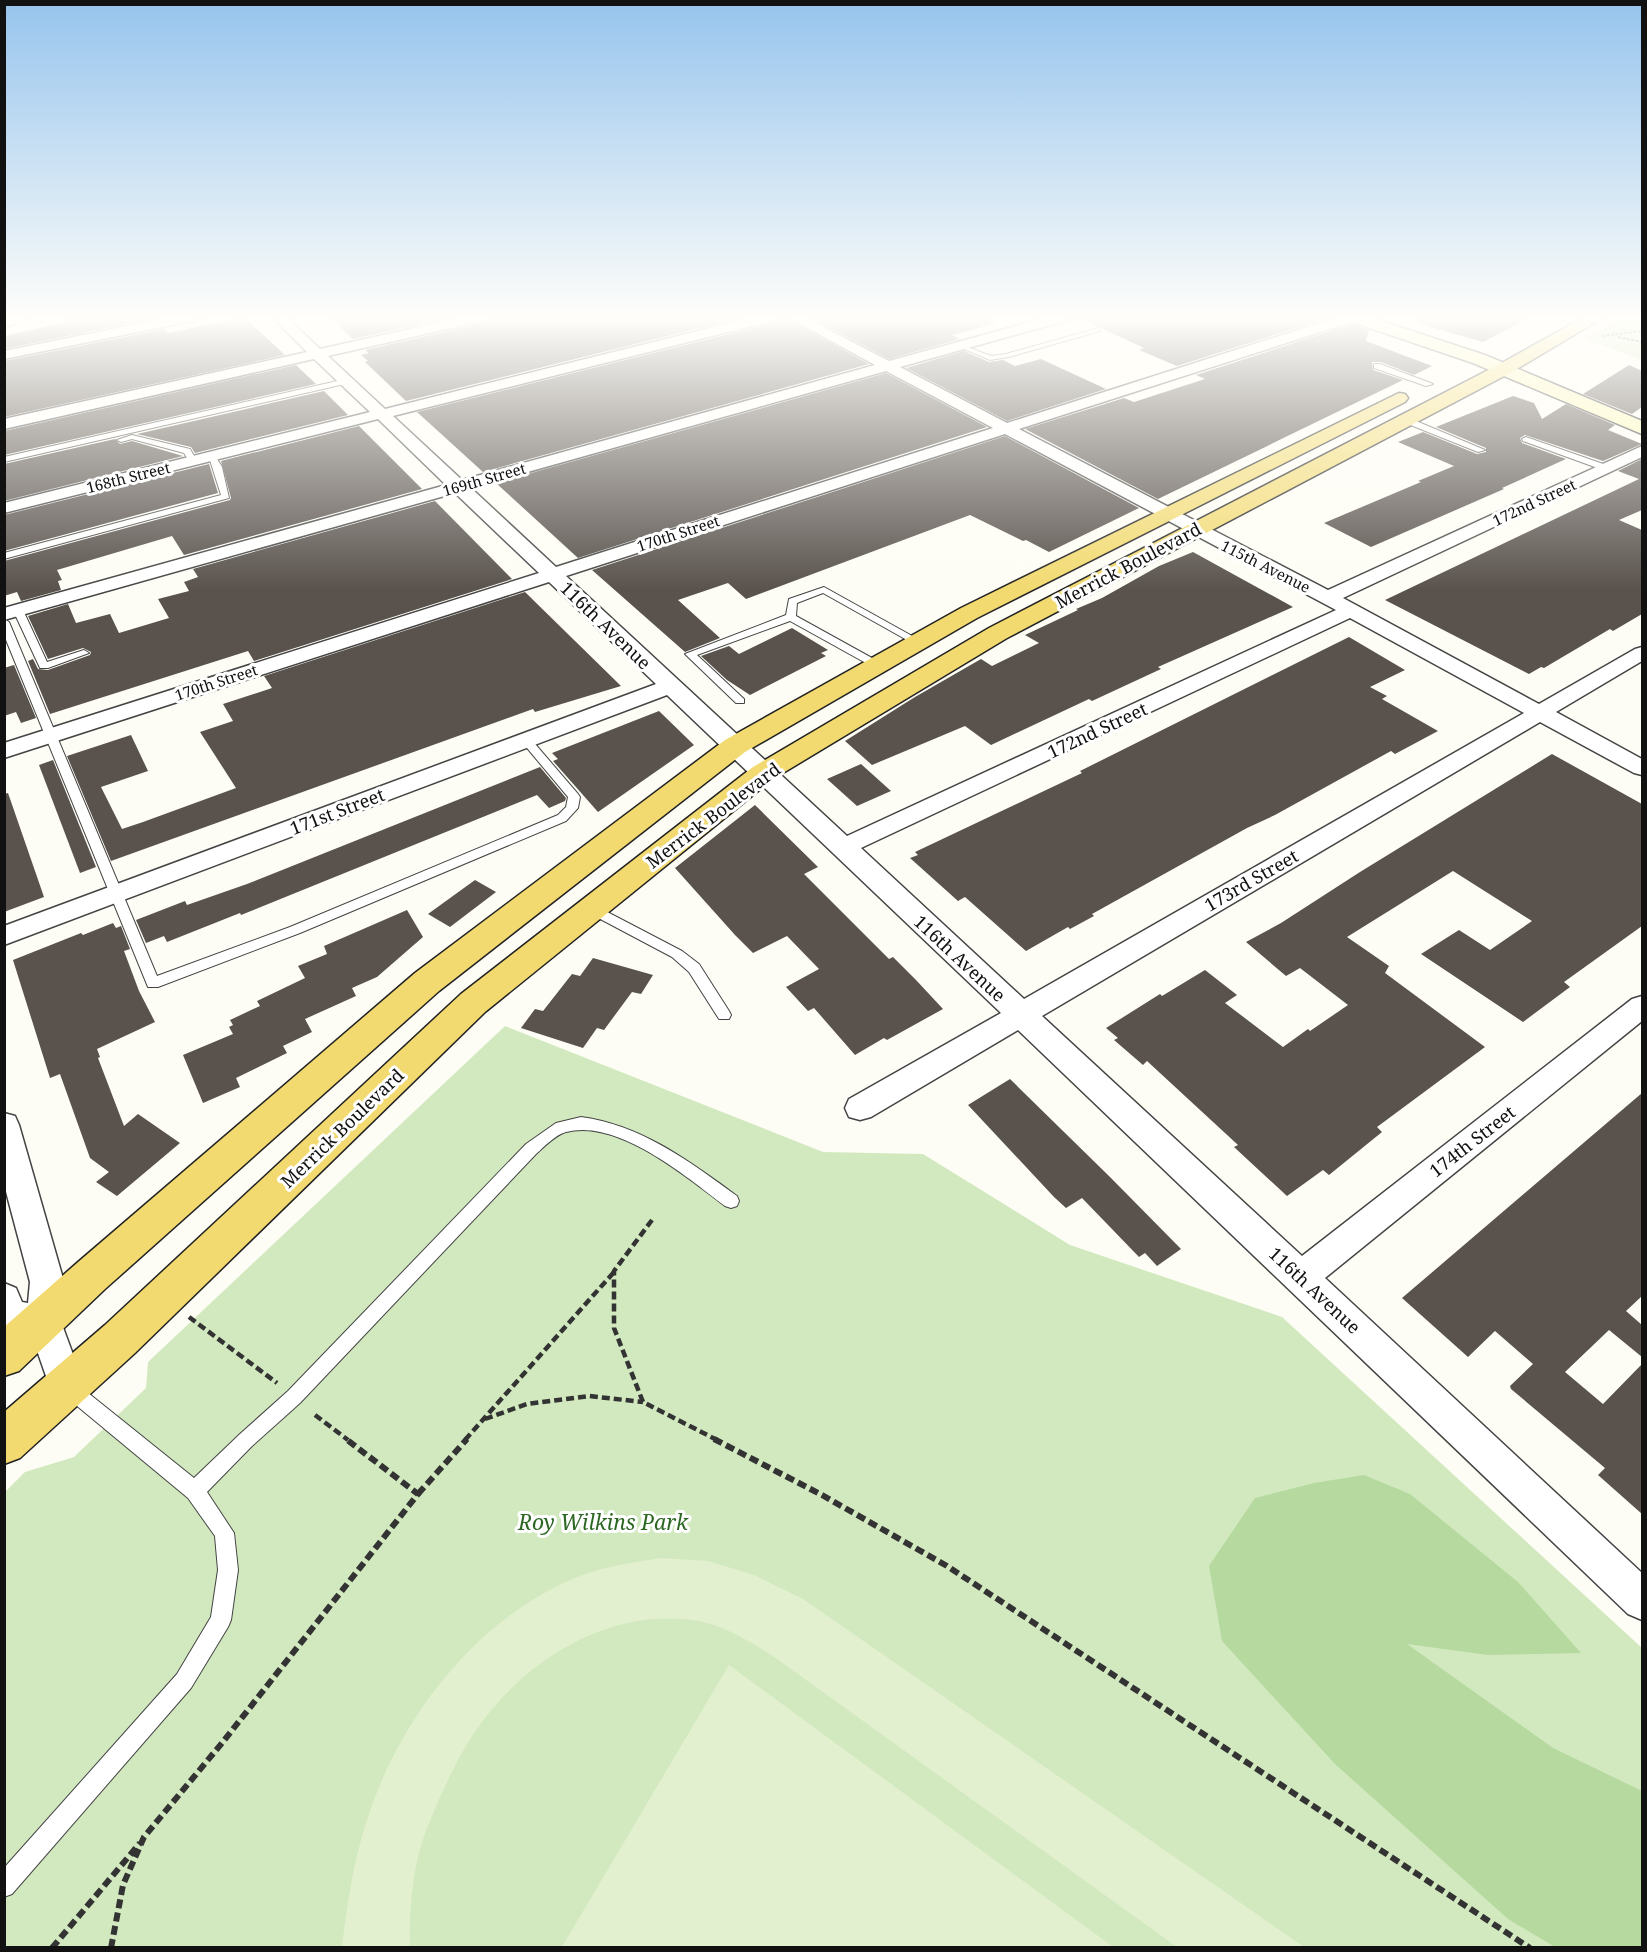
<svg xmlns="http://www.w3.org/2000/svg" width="1647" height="1952" font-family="'Noto Serif',serif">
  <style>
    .green { fill: #d2e9bf }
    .forest { fill: #b5d99e }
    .pitch { fill: #e3f0d0 }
    .building { fill: #59524d }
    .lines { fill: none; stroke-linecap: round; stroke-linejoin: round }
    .service-casing { stroke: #444; stroke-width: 2 }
    .minor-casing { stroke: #444; stroke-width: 3 }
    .secondary-casing { stroke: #333; stroke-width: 3 }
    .primary-casing { stroke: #222; stroke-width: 3 }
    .path-far2 { stroke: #333; stroke-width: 2; stroke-dasharray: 3 1.5; stroke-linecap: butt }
    .path-far1 { stroke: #333; stroke-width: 4.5; stroke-dasharray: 8 4; stroke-linecap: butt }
    .path { stroke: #333; stroke-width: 6; stroke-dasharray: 9 4.5; stroke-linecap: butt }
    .service { fill: #fff; fill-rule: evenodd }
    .minor { fill: #fff; fill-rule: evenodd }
    .secondary { fill: #fbf7b3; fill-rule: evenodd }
    .primary { fill: #f2da71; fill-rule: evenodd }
    .labels { text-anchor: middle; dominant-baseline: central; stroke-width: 6; stroke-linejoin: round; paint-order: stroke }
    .far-street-label { font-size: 15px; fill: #111; stroke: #fff }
    .street-label { font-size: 18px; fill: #111; stroke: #fff }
    .near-park-label { font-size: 21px; font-style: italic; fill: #2c6722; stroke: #fff }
  </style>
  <rect width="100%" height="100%" fill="#fefdf5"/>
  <g class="green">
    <path d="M1626 316H1642V360L1586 339Z"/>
    <path d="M505 1026 823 1152 923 1154 1070 1245 1282 1317 1642 1648V1947L5 1948V1492L25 1472 74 1457 146 1388 148 1362Z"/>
  </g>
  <path class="forest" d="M1364 1475 1410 1494 1518 1582 1581 1653 1488 1655 1407 1644 1553 1748 1642 1791V1947H1555L1508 1919 1335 1764 1222 1641 1209 1566 1255 1498 1314 1483Z"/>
  <g class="pitch">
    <path d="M661 1558 708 1561 754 1575 803 1599 1304 1947H1177L773 1656C750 1642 726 1626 699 1621 615 1607 535 1653 485 1718 466 1742 453 1769 440 1797 431 1818 420 1843 416 1866 411 1892 409 1921 410 1947H342C347 1905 353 1864 366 1823 397 1724 469 1627 564 1583 594 1568 628 1563 661 1558Z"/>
    <path d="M729 1665 1113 1947H562Z"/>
  </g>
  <g class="building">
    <path d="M62 316H154L155 318 4 349V336L67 322Z"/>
    <path d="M329 316H457L353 339Z"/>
    <path d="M495 316H748L406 401 365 362 368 361 361 355 369 353 365 350 488 322Z"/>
    <path d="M783 316 869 364 483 472 417 412 781 321Z"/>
    <path d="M807 316H993L994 324 952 335 960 339 889 359Z"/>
    <path d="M1075 316H1334L1177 366 1139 350 1144 348Z"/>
    <path d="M1418 316H1533L1483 342 1417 323Z"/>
    <path d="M244 317 285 355 4 417V361L165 329 168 333Z"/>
    <path d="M1352 324 1369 330 1366 341 1432 366 1414 375 1381 362H1372L1373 370 1403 380 1158 499 1025 429 1124 398 1134 402 1205 379 1196 375Z"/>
    <path d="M964 351 989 362 1003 360 1015 366 1041 359 1106 389 1007 421 906 368Z"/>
    <path d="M296 365 316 384 4 455V431Z"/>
    <path d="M1629 365 1642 371V407L1632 414 1583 394Z"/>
    <path d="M886 373 987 427 578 558 496 483Z"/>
    <path d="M324 391 348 415 195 453 191 447 137 434Z"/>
    <path d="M1513 396 1534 403 1542 419 1566 404 1615 425 1608 430 1642 444 1603 461 1525 435 1520 438 1522 443 1566 459 1502 488 1504 489 1371 547 1324 523 1421 482 1418 481 1454 466 1398 442 1423 432 1477 454 1486 452V448L1436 427Z"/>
    <path d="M359 426 422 489 184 555 172 536 57 570 62 580 58 581 61 590 21 601 17 592 4 596V561L230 500 231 498 221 461Z"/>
    <path d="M1005 436 1139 508 1049 552 1026 540 1023 541 970 515 746 599 728 583 678 600 720 638 685 652 592 570Z"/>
    <path d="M115 439 120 444 132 441 183 456 4 501V464Z"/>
    <path d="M1642 459V510L1619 520 1642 530V614L1613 631 1610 629 1544 668 1541 667 1529 674 1385 600 1639 479 1618 471Z"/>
    <path d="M209 464 218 493 4 551V515Z"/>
    <path d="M435 501 512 579 254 661 248 651 50 714 28 661 33 659 38 669 48 670 90 655 91 652 83 648 48 659 28 616 68 604 76 623 110 614 119 633 169 618 158 599 189 591 184 582 198 577 193 569Z"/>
    <path d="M1193 552 1293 607 1158 667 1161 669 1092 701 1089 699 991 745 965 726 872 765 845 741 915 697 981 659 992 666 1039 643 1025 635 1078 610 1076 609 1102 598 1159 566Z"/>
    <path d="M525 592 621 686 535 712 533 709 111 861 67 756 131 735 148 771 101 787 122 829 143 822 236 788 200 732 233 721 223 704 272 688 264 676Z"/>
    <path d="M792 628 828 650 821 653 826 656 750 695 727 680 701 656 729 646 739 654Z"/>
    <path d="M1349 637 1405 670 1370 687 1387 696 1382 699 1438 731 1395 754 1391 751 1275 815 1247 828 1092 914 1094 916 1070 929 1068 927 1026 951 965 897 958 901 910 858 918 855 915 852 1082 773 1080 771Z"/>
    <path d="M14 665 36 718 21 723 16 712 4 716V668Z"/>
    <path d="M659 711 694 745 598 812 553 761 558 759 552 753Z"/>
    <path d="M1552 754 1642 804V926L1564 982 1570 987 1523 1022 1421 954 1459 930 1490 950 1532 921 1453 871 1347 937 1389 966 1385 973 1485 1047 1377 1127 1382 1132 1329 1175 1323 1170 1287 1196 1234 1147 1238 1145 1147 1061 1143 1065 1114 1040 1118 1038 1106 1028 1160 994 1162 996 1205 970 1237 995 1225 1003 1283 1047 1308 1029 1310 1031 1348 1005 1300 968 1286 976 1246 942 1281 923 1360 872Z"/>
    <path d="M53 760 96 867 80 873 39 765Z"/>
    <path d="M861 764 891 791 857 806 827 779Z"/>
    <path d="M540 767 566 798 565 801 549 808 537 795 241 915 240 913 167 942 164 936 146 943 136 920 185 901 187 905 247 884Z"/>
    <path d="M8 793 44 897 4 912V794Z"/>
    <path d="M755 805 818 867 804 874 889 959 893 957 916 980 943 1009 887 1040 884 1038 855 1055 814 1008 808 1011 786 987 819 969 787 936 753 953 735 935 675 868Z"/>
    <path d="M475 880 496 892 450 927 428 914Z"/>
    <path d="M407 910 423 937 377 977 352 988 356 996 305 1019 312 1032 283 1046 287 1053 236 1078 240 1087 203 1103 183 1055 233 1034 229 1027 233 1025 230 1020 260 1006 257 1001 305 978 298 966 327 954 324 946Z"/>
    <path d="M113 923 116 928 121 926 130 949 124 951 139 991 155 1022 97 1049 100 1057 98 1058 124 1126 138 1114 180 1143 117 1196 96 1182 109 1172 90 1158 60 1074 50 1078 13 960 81 933 83 935Z"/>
    <path d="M593 958 653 975 641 994 632 992 604 1030 597 1028 583 1048 521 1028 535 1009 543 1011 572 974 580 976Z"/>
    <path d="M1010 1079 1110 1177 1181 1249 1157 1266 1145 1253 1139 1257 1082 1198 1066 1208 1054 1197 968 1105Z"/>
    <path d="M1642 1093V1296L1626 1311 1642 1325V1357L1609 1330 1565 1372 1603 1404 1642 1364V1514L1598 1475 1605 1468 1511 1389 1510 1386 1533 1364 1495 1331 1468 1357 1402 1298Z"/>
  </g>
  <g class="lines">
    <defs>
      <g id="service">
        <path d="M1098 328 1100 331 1009 357 990 360 957 346 962 345 991 356 1006 354Z"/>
        <path d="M1374 364H1380L1433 384 1426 386 1374 368Z"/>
        <path d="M346 379 350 381 349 383 4 462V457Z"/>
        <path d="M1403 418H1409L1485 450 1478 452 1403 422Z"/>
        <path d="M132 435 190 449 197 461 190 463 184 453 132 439 121 442 117 440Z"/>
        <path d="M1526 437 1609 466 1610 468 1603 470 1523 441 1522 439Z"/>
        <path d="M208 454H214L222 467 229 498 4 559V553L221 495Z"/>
        <path d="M824 587 923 642 918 645 914 644 823 593 797 603 796 616 881 663V667H873L790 621 697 655 744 699V703H736L685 654 786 615 789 599Z"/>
        <path d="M18 607 23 610 47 662 84 650 89 653 48 668H40L13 610Z"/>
        <path d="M4 619 9 622 157 976 290 927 558 815 566 807 568 797 522 742V738H530L578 794 580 797 578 808 566 821 300 933 158 987H148L4 635Z"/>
        <path d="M592 904 682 951 699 964 729 1011 731 1015 729 1019H719L689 972 672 957 587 912 586 909Z"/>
        <path d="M581 1117C641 1125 689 1161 737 1196L739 1201 737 1206 731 1208 725 1206C687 1177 617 1118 566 1132 555 1135 545 1146 536 1154L300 1403 252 1446 207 1492 234 1533 238 1570 231 1620 228 1627 191 1688 12 1894 4 1897V1868L177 1674 211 1617 218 1570 215 1536 188 1498 65 1396 62 1390 65 1384 71 1381 77 1384 194 1478 240 1434 288 1391 526 1144 556 1123Z"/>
      </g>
      <g id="minor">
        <path d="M12 316H31L4 328V319Z"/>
        <path d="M177 316H204L198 320 4 359V351Z"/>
        <path d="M271 316H285L320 349 468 316H493L487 320 328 356 385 409 758 316H781L780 319 393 416 462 480 875 365 786 316H802L889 361 1052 316H1073L1072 319 900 367 1007 423 1342 316H1359L1358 320 1019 429 1328 590 1642 446V457L1343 598 1539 704 1635 649 1642 647V661L1556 712 1642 759V775L1634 773 1540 722 1042 1016 1302 1256 1632 999 1642 996V1021L1325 1278 1642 1573V1620L1628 1614 1018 1030 871 1117 860 1120 849 1117 845 1108 849 1099 1001 1013 667 695 4 945V926L656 684 549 582 4 758V743L539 573 455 493 4 620V608L446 485 378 419 4 513V503L370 412 314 359 4 429V419L307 352ZM886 371 993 428 556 567 471 488ZM1005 434 1336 610 847 836 566 576ZM1350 618 1524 713 1024 999 861 848Z"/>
        <path d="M4 1113 15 1116 19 1125 64 1282 61 1322 85 1387 80 1399 67 1404 54 1399 32 1336 4 1330V1283L16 1288 22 1302 28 1303 30 1282 4 1184Z"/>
      </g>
      <path id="secondary" d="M1341 316H1366L1485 355 1642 421V434L1473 363 1343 319Z"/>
      <g id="primary">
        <path d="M1586 316H1606L1510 373 1007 638 773 779 485 1012 135 1353 20 1458 4 1464V1412L105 1325 461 994 753 767 989 628 1498 365Z"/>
        <path d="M1399 393 1405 394 1408 398 1405 402 977 618 745 752 439 991 105 1289 19 1371 4 1376V1327L77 1263 415 973 725 740 961 608Z"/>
      </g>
    </defs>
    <use href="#service" class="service-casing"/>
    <use href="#minor" class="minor-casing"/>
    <use href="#secondary" class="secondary-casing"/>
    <use href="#primary" class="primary-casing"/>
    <g class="path-far2">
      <path d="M1602 336 1642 331"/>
      <path d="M1618 337 1642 342"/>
    </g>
    <g class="path-far1">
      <path d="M652 1220 614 1271V1328L643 1402 717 1440"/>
      <path d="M189 1317 277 1383"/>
      <path d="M315 1415 348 1440"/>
      <path d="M485 1419 527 1404 589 1396 643 1402"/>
      <path d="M465 1440 614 1272"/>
    </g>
    <g class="path">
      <path d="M714 1439 822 1495 947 1566 1530 1948"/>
      <path d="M418 1494 467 1439"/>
      <path d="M52 1948 140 1843"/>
      <path d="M111 1948 123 1885 144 1837 222 1743 418 1494 346 1439"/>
    </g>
    <use href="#service" class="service"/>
    <use href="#minor" class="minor"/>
    <use href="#secondary" class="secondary"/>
    <use href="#primary" class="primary"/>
  </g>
  <linearGradient id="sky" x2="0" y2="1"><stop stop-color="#96c4ed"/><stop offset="0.54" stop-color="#fffefa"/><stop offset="1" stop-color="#fffefa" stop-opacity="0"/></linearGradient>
  <rect width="1647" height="590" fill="url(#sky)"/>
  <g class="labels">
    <g class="far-street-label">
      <text transform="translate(128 477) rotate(-14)">168th Street</text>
      <text transform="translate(484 479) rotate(-16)">169th Street</text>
      <text transform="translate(1534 502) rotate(-25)">172nd Street</text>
      <text transform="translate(678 533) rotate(-18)">170th Street</text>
      <text transform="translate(1266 566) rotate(27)">115th Avenue</text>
      <text transform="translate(216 682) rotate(-18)">170th Street</text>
    </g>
    <g class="street-label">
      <text transform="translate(1128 565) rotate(-28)">Merrick Boulevard</text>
      <text transform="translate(606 625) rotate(44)">116th Avenue</text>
      <text transform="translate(1097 730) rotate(-25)">172nd Street</text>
      <text transform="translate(337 811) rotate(-21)">171st Street</text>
      <text transform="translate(713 815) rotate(-37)">Merrick Boulevard</text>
      <text transform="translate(1251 880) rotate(-30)">173rd Street</text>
      <text transform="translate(960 958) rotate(43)">116th Avenue</text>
      <text transform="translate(342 1128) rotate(-44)">Merrick Boulevard</text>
      <text transform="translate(1472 1141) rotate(-38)">174th Street</text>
      <text transform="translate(1315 1290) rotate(43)">116th Avenue</text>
    </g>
    <g class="near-park-label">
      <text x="603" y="1522">Roy Wilkins Park</text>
    </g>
  </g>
  <rect width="1647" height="1952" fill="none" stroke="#111111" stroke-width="12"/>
</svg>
